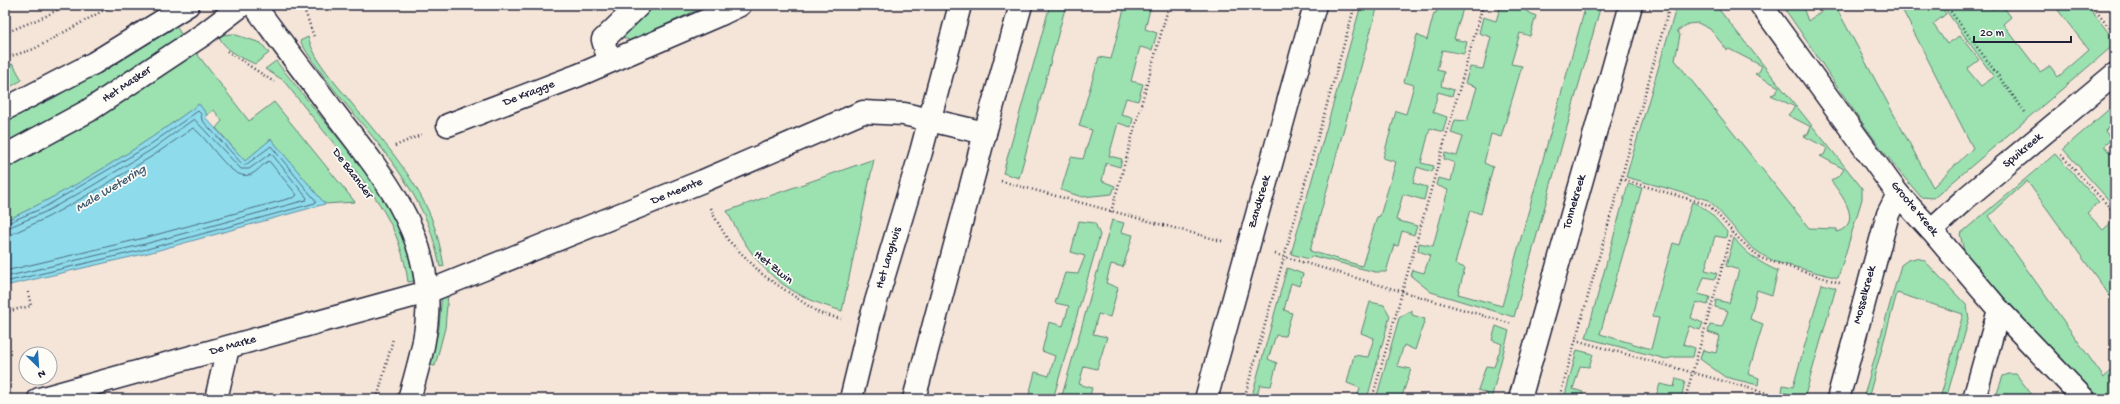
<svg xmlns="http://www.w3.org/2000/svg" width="2120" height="404" font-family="'Gochi Hand',sans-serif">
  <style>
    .green { fill: #9be2b0; stroke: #5e8276; fill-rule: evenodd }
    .water { fill: #8ddbeb; stroke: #6291a5 }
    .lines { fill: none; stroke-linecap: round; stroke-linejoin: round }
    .shore { stroke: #4d6c81; stroke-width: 1 }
    .minor-casing { stroke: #22223b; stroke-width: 25 }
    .path { stroke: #22223b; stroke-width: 2.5; stroke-dasharray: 1 3; stroke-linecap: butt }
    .minor { stroke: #fdfcf7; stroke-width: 22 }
    .labels { text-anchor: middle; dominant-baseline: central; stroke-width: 3.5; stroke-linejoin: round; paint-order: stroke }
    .street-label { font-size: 12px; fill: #22223b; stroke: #fdfcf7 }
    .water-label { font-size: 13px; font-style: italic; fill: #425a70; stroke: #fdfcf7 }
  </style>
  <rect width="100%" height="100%" fill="#f4e5d8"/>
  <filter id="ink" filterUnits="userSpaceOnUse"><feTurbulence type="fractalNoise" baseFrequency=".025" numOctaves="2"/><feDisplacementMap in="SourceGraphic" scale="8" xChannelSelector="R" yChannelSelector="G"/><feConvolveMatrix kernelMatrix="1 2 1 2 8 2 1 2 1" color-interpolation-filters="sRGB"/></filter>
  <g filter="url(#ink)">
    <g class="green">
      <path d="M650 5H699L701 8 631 41 624 38 623 31Z"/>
      <path d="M1050 5H1066L1019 178 1003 173Z"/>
      <path d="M1125 5H1151L1145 29 1157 33 1152 50 1140 47 1131 81 1143 84 1138 101 1126 98 1121 115 1133 118 1131 127 1118 123 1109 156 1122 159 1120 167 1106 163 1102 181 1115 186 1112 194 1082 197 1061 190 1071 157 1083 159 1092 130 1079 126 1099 57 1111 59Z"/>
      <path d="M1361 5H1378L1310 251 1362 266 1377 217 1380 216 1396 162 1383 158 1396 111 1406 114 1414 85 1404 82 1417 35 1427 40 1434 13H1436L1439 5H1464L1454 39 1467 42 1464 54 1442 50 1437 70 1444 72 1441 86 1454 90 1452 96 1438 92 1433 112 1447 117 1443 132 1430 128 1421 163 1434 166 1432 172 1417 167 1413 183 1427 187 1424 200 1403 194 1396 220 1417 226 1414 235 1402 231 1398 246 1394 245 1386 272H1375L1313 256 1309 259 1291 254Z"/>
      <path d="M1501 5H1527L1526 11 1536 16 1530 36 1520 33 1511 64 1522 66 1501 137 1491 134 1484 163 1493 167 1481 214 1470 210 1455 264 1465 268 1458 294 1502 306 1586 5H1601L1514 317 1431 292 1411 276 1413 270 1424 273 1430 255 1418 251 1419 243 1433 246 1448 190 1436 185 1438 178 1451 181 1455 163 1444 159 1445 153 1457 156 1463 137 1451 133 1455 120 1467 121 1477 87 1465 83 1470 67 1483 69 1491 37 1479 33 1483 17 1496 21Z"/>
      <path d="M1677 5 1716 6 1862 188V199L1838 278 1776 262 1764 256 1751 247 1709 200 1626 177ZM1698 23 1710 29 1727 50 1729 49 1762 66 1759 72 1755 74 1779 87 1776 93 1771 95 1795 107 1788 115 1811 127 1808 134 1804 136 1827 148 1824 155 1820 156 1844 169 1840 175 1831 181C1841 194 1864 223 1837 232V229L1809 228 1675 60 1680 35 1677 31 1688 24Z"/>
      <path d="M1782 5H1802L1808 21 1830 5H1842L1837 9 1933 187 1973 148 1900 5H1940L1946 14 1933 24 1947 44 1960 36 1979 60 1967 69 1981 86 1994 77 1942 5H1989L1992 9 2002 5 2011 17 2003 24 2040 72 2050 66 2058 77 2089 50 2054 5H2087L2115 41V44L1934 198 1921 197C1868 138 1827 69 1782 5Z"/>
      <path d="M174 23 183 37 136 70 5 148V121L54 98Z"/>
      <path d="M233 34 261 43 269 53 255 64C242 58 226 51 219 37L222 35Z"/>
      <path d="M308 37C316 64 336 83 353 105 382 140 413 174 431 217 437 233 441 249 444 266L440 267C436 249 432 231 424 215 394 150 336 102 300 41Z"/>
      <path d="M194 50 249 121 274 102 355 202 325 204 271 139 245 161 216 128 222 121 214 110 207 115 199 104C138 149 74 189 5 221V167L70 133 110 109Z"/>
      <path d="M276 61 367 174 386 200 398 221 408 252 414 281 408 282C401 227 374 194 341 152 321 128 302 104 283 80L265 69Z"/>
      <path d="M13 64 22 80 5 90V67Z"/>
      <path d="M2115 104V121L2105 131 2111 139 2104 146 2115 159V207L2063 149Z"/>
      <path d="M2055 154 2099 202 2087 213 2103 230 2115 219V303L2027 181 1989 216 2104 378 2115 365V399H2102L2072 371 2015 310 1964 251 1960 234Z"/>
      <path d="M874 159 842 311C780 293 755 267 727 211Z"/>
      <path d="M1628 184 1642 188 1600 334 1651 349 1659 318 1652 317 1673 243 1679 245 1692 202C1708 208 1716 219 1727 232L1726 238 1715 236 1705 270 1717 273 1715 279 1704 277 1698 294 1710 297 1708 305 1696 302 1691 318 1703 323 1700 330 1689 326 1683 344 1695 348 1693 357H1675L1666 359 1586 338Z"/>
      <path d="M1112 220 1124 223 1121 232 1133 235 1123 267 1111 264 1106 283 1118 288 1110 317 1098 314 1093 334 1107 337 1097 369 1084 366 1079 384 1092 388 1089 399H1061Z"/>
      <path d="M1079 221 1095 223 1100 235 1053 399H1028L1035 372 1049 376 1055 356 1042 351 1049 322 1063 326 1069 306 1055 303 1065 273 1078 274 1085 256 1071 252Z"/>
      <path d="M1734 238C1746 254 1760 263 1778 271L1772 295 1757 290 1750 319 1763 324 1748 374 1759 378 1758 385 1725 377 1700 359 1703 350 1716 353 1720 336 1708 332 1710 325 1722 327 1728 311 1715 307 1716 300 1729 303 1739 270 1726 266Z"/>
      <path d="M1916 258 1924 260 1967 306 1969 319 1946 399H1940L1963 314 1897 293 1868 399H1863L1901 265 1908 260Z"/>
      <path d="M1287 268 1303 274 1299 286 1291 283 1284 310 1292 313 1285 336 1276 335 1268 359 1277 363 1271 386 1260 385 1256 399H1251Z"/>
      <path d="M1822 284 1836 288 1804 399 1782 392 1783 385 1793 387Z"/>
      <path d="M442 293 448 294 445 328 435 366 429 365 439 328Z"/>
      <path d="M1370 302 1384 305 1390 316 1367 399H1357L1360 388 1347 383 1354 355 1368 357 1374 338 1361 333Z"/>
      <path d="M1412 310V315L1425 319 1415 350 1404 345 1397 366 1411 369 1401 399H1376L1399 318Z"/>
      <path d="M1496 326 1509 331 1491 399H1486L1488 394 1478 390 1486 366 1494 367 1502 344 1492 340Z"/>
      <path d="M1577 350 1593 354 1589 367 1580 366 1573 389 1583 392 1581 399H1564Z"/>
      <path d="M2009 374H2016L2035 399H1995L2003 376Z"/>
      <path d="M1676 378 1685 381 1681 399H1655L1660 384 1674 387Z"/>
    </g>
    <path class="water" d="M199 104 207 115 205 117 245 161 271 139 325 204 148 253 5 286V221C74 189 138 149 199 104Z"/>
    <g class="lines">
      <g class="shore">
        <path d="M5 224 43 208 89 181 148 146 198 111 201 114 202 120 243 165 247 164 271 146 316 201 315 203 147 249 5 282"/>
        <path d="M5 229 45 212 92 186 151 150 194 119 241 169H249L271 153 307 198 306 200 145 244 5 277"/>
        <path d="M5 235 12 234 48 217 95 191 154 155 193 128C208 137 230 181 249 175 257 173 262 164 269 161L297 195 295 197 144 238 5 271"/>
      </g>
      <defs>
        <g id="minor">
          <path d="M254 5C280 41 307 76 334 112 376 167 422 220 427 292 430 329 419 364 409 399"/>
          <path d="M715 5 721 14 740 5"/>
          <path d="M1761 5 1898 194 1931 230 1999 310 2084 399"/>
          <path d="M609 61 603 40 639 5"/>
          <path d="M5 109 94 63 188 5"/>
          <path d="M448 125 579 75 721 14"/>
          <path d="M5 156 88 111 204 34 242 5"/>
          <path d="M1931 230 1966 198 2115 74"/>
          <path d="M39 399 427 292 703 181 863 112 904 114 985 133"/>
          <path d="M216 399 228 348"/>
          <path d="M851 399 869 325 921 152 960 5"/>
          <path d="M914 399 985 133 1021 5"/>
          <path d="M1206 399 1315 5"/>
          <path d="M1520 399 1631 5"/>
          <path d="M1838 399 1888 214 1898 194"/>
          <path d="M1974 399 1999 310"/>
        </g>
      </defs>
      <use href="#minor" class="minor-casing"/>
      <g class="path">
        <path d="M303 5 314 37"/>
        <path d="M1946 5 2025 112"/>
        <path d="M2091 5 2115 35"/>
        <path d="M5 33 46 16 66 5"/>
        <path d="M227 51 274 82"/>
        <path d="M5 58 34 49 113 5"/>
        <path d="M395 146 423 134"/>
        <path d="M2061 155 2115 213"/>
        <path d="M1621 179 1709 205 1739 239 1760 258 1840 283"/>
        <path d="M1001 181 1222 241"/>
        <path d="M711 208 714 216 728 240 763 275 819 313 841 319"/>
        <path d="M1111 212 1169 5"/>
        <path d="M1275 254 1512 324"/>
        <path d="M5 312 31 306 28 292"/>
        <path d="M1575 340 1788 399"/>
        <path d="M377 399 393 339"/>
        <path d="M1244 399 1355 5"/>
        <path d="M1372 399 1483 5"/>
        <path d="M1559 399 1670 5"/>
        <path d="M1685 399 1732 232"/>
      </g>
      <use href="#minor" class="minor"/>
    </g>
  </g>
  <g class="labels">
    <g class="street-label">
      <text transform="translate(127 85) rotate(-34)">Het Masker</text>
      <text transform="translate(529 94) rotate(-21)">De Kragge</text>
      <text transform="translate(2023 151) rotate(-40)">Spuikreek</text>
      <text transform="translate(352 174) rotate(53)">De Baander</text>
      <text transform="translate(677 192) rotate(-22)">De Meente</text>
      <text transform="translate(1260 202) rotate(-74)">Zandkreek</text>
      <text transform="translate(1575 202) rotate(-74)">Tonnekreek</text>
      <text transform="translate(1914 209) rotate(50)">Groote Kreek</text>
      <text transform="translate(889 258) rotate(-73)">Het Langhuis</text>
      <text transform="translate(773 268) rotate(39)">Het Zwin</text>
      <text transform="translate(1865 295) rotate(-75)">Mosselkreek</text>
      <text transform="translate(233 346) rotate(-16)">De Marke</text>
    </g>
    <g class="water-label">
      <text transform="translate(111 189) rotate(-31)">Male Wetering</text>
    </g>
  </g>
  <rect width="2120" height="404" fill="none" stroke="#fdfcf7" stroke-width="20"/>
  <rect x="10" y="10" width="2100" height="384" fill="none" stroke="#22223b" stroke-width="1.5" filter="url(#ink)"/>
  <g transform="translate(38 366) rotate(155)"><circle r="19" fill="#fdfcf7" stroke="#a5a5ac"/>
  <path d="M0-3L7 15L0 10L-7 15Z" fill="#1f6fb2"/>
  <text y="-6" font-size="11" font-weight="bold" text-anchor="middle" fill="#22223b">N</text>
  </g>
  <path d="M1974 36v6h97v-6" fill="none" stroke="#22223b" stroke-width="2"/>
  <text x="1980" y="36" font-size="12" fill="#22223b" stroke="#fdfcf7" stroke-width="3" paint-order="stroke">20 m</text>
</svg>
